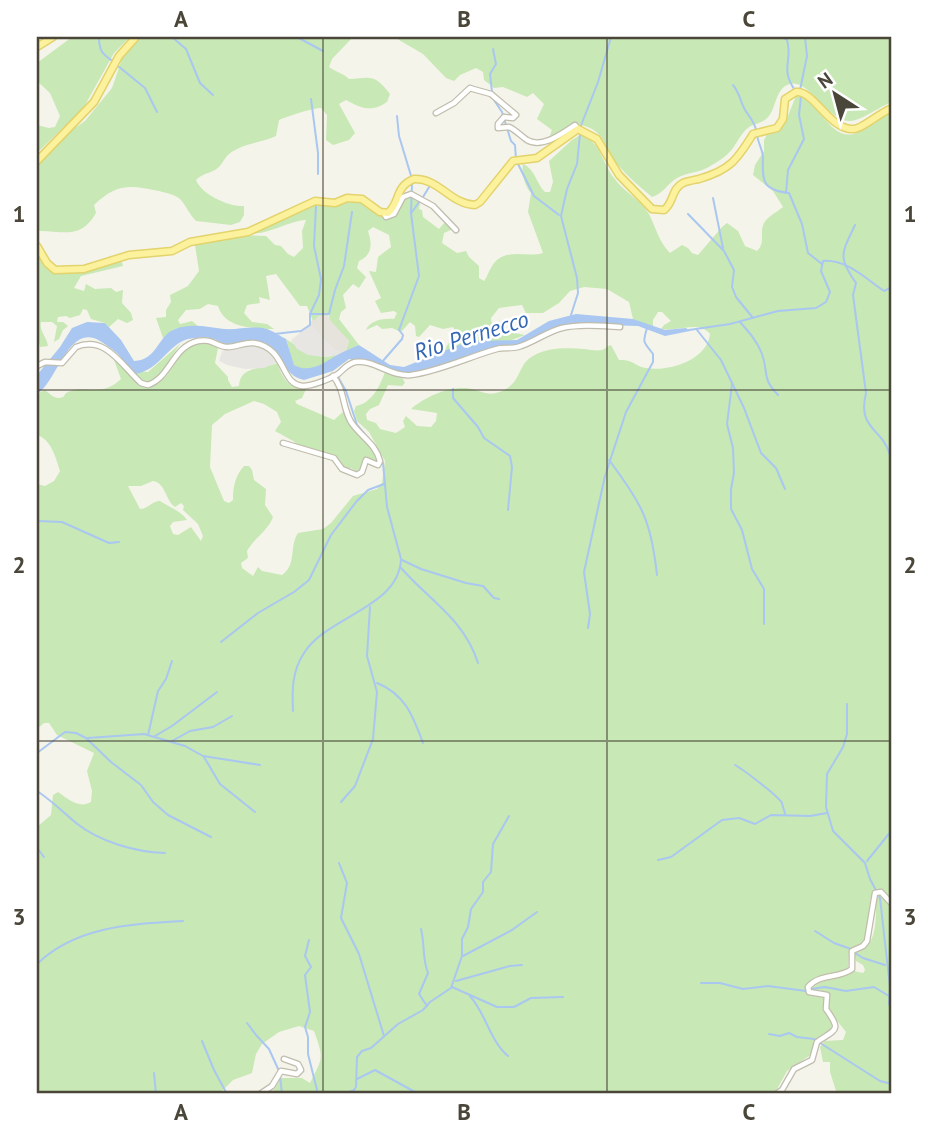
<svg xmlns="http://www.w3.org/2000/svg" width="929" height="1131" font-family="'PT Sans',sans-serif">
  <style>
    .industrial { fill: #e5e3dc }
    .green { fill: #c8e8b5; fill-rule: evenodd }
    .parking { fill: #e7e6e2 }
    .water { fill: #a9c7f0 }
    .lines { fill: none; stroke-linecap: round; stroke-linejoin: round }
    .stream { stroke: #a9c7f0; stroke-width: 2 }
    .minor-casing { stroke: #c1bdad; stroke-width: 7 }
    .major-casing { stroke: #e3d36c; stroke-width: 9 }
    .minor { stroke: #fff; stroke-width: 4.5 }
    .major { stroke: #fcf29d; stroke-width: 6 }
    .grid { fill: none; stroke: #4a4639; stroke-width: 2; stroke-opacity: 0.55 }
    .labels { text-anchor: middle; dominant-baseline: central; stroke-width: 5; stroke-linejoin: round; paint-order: stroke }
    .water-label { font-size: 23px; font-style: italic; fill: #3267b5; stroke: #fff }
    .neatline { fill: none; stroke: #4a4639; stroke-width: 2.5 }
    .grid-label { font-size: 23px; text-anchor: middle; font-weight: bold; fill: #4a4639 }
  </style>
  <rect width="100%" height="100%" fill="#f5f4eb"/>
  <path class="industrial" d="M327 314 349 341 346 351 333 356 291 342 316 317Z"/>
  <g class="green">
    <path d="M72 37H130L114 53 84 107 37 153V125L49 128 55 127 60 116 50 93 37 81V63Z"/>
    <path d="M143 37H353L332 59 329 67C336 72 343 73 349 79 370 78 374 73 390 94L387 102C371 113 361 108 346 100L339 104 355 133 349 140 333 145 326 140 327 115 321 108C313 108 288 116 279 120L276 136C261 143 243 143 229 154 224 158 222 166 215 170 207 174 202 174 196 180 202 195 229 207 244 206V215L240 222 231 225 196 221C189 214 186 205 180 199 174 194 166 193 159 191 130 185 117 183 94 205L96 213C80 241 62 230 37 231V166L65 135 85 121 112 88 124 53Z"/>
    <path d="M394 37H892V102C880 106 860 122 849 121 826 120 808 75 787 85 775 91 776 109 768 117 763 123 756 123 749 127 742 132 738 141 733 148 728 155 719 161 712 165 701 173 688 172 677 178 667 184 663 194 652 197 640 187 628 177 618 165 602 147 607 128 575 124L549 138 552 130 537 119 544 104 533 93 527 97 503 87 494 88 484 80 483 72 476 68 460 75 454 81 446 78 423 54Z"/>
    <path d="M796 96C819 98 828 140 854 134 866 130 880 118 892 112V899L879 889 874 891C865 905 873 927 863 942 860 946 853 948 849 952L848 970 816 977 805 987 808 995 824 998 833 1021 831 1030 820 1036 812 1054 787 1071 777 1089 769 1094H271L281 1078H302L310 1083C323 1057 324 1059 314 1031L299 1026 279 1032 262 1044 256 1054 252 1073 233 1080 219 1094H39L37 1089V827L51 815 53 795 58 792C68 799 79 809 91 802L92 791 87 771 94 753 57 735 49 723H44L37 729V484L45 486 54 481 60 471C56 458 51 439 37 435V394L45 390C49 393 53 398 59 398 67 397 62 395 68 392 85 384 102 398 121 379L114 360 117 359 141 385C167 393 172 358 190 347 196 343 204 342 211 342L218 348 215 363 228 377V380L232 387 239 386C240 365 262 370 277 363 283 378 289 391 307 387L302 398 295 401 297 404 334 420 345 410 347 416 376 449 378 463 369 459 359 473 351 468 348 470 343 468 335 456 294 447 295 442 275 431 281 422 277 412 264 404 254 401 225 414 212 425 210 467 224 501 229 503 233 500C233 487 235 476 244 466H249L252 470 254 480 266 489 265 505 273 517C267 532 255 537 247 551L248 558 241 563 242 568 253 576 258 567 262 571 282 575C297 565 289 546 298 533L323 529 331 523 353 496 377 489 382 483 385 461 369 432 357 421 354 411 356 406C372 403 380 386 385 372L403 379 405 383 402 386 388 385 379 405 370 409 366 414 367 420 376 423 380 429 396 433 405 427 403 421 406 416 417 426 431 427 436 421 437 413 411 409C426 396 455 383 475 390 483 392 488 395 496 393 524 385 515 366 533 356 549 347 567 348 585 349 590 350 597 351 602 350 605 349 607 346 611 345L619 360C633 359 634 366 646 368 667 372 707 361 710 334 698 320 678 332 661 329L664 325 671 321 662 312H658L653 320V328L633 319 629 302 607 289 584 287 570 291 559 303 543 313H526L522 305 499 308 491 318 492 325 504 331 525 335 509 341H469L442 354 440 353C449 347 449 339 456 332L453 327 443 329 430 325 419 337 416 336 415 326 410 322 401 332 392 328 382 329 377 325 366 330C370 320 384 318 394 319L397 313 394 311 381 313 375 301 381 298 369 271 376 272 378 257 391 247 389 235 373 227 368 231C372 243 373 255 359 261L357 268 366 277 359 288 353 284 343 295 346 308 341 312 339 319 359 345 346 351 349 341 330 320 329 315 319 316 313 321 307 306H300L276 274 266 276 270 300 259 297 260 303 247 305 244 313 252 322 267 324 274 329C254 328 225 329 218 306L208 304 200 309 186 310 178 320 180 324 192 321 198 326 174 329 163 338 156 318 166 317V310L171 302 170 295 188 286 199 271 195 245 240 235 266 236 275 245 281 246 288 254 294 257 303 248 302 231 306 220C289 221 266 235 254 233 283 217 328 192 363 202 374 205 378 217 390 219 400 213 400 202 409 196L421 199 419 209 422 210 423 217 439 229 445 222 453 229 444 233 442 243 457 253 466 251 469 257 479 266V278L484 281C488 276 490 267 495 262 508 248 528 258 543 253L528 212 531 193C525 187 521 172 523 164 535 169 536 183 545 192H550L553 182 549 161 572 140 580 135C599 138 603 165 614 178 623 191 641 200 649 214 656 228 659 242 670 253L682 245 688 248 692 253 698 255 722 227 727 223 738 231 745 246 757 251C766 242 759 233 764 223 768 216 777 212 783 207L773 191 753 175 755 165 764 151V140L767 135 777 132 785 123ZM153 481C166 483 165 500 175 507L181 503 184 506 183 510 198 524 203 536 201 541 191 527 178 535 173 534 170 526 173 522 187 520C181 511 169 507 160 501 152 501 148 509 140 509L128 486H141Z"/>
    <path d="M37 253 51 270 55 272 122 262 123 266 81 276 74 288 84 291 86 284 95 289 111 288 116 292 123 290 122 303 131 313 133 320 127 323 118 319 109 327 105 323 91 319 87 310 83 309 80 315 70 318 66 316 58 317 57 322H63L68 326 63 330 59 339 54 342 57 326 52 322H41C39 331 47 337 48 346L40 347 37 332Z"/>
    <path d="M286 339C303 350 315 361 337 355 329 361 306 376 295 366 291 362 289 346 286 339Z"/>
    <path d="M181 343C169 359 166 374 146 383L129 370 148 372Z"/>
    <path d="M880 895 892 907V1094H837L830 1072V1062H823L820 1047 825 1041 843 1040 846 1032C840 1024 833 1017 828 1007L830 994 823 991 811 990C822 976 840 981 854 971L863 973 865 970 863 965 856 961 854 953C858 950 866 948 869 944 877 933 876 910 876 898Z"/>
  </g>
  <g class="parking">
    <path d="M311 324 334 349 342 352 325 357 308 355 297 349 291 340Z"/>
    <path d="M247 345 265 348 280 361 264 368 245 369 227 365 219 361 222 351Z"/>
  </g>
  <path class="water" d="M576 314 633 319 665 330 686 328 690 331 665 336 638 326 571 324 556 327 517 346 493 348 428 369 405 374 349 359 333 371 304 380C280 375 285 349 262 342 250 339 242 343 230 344 223 345 217 339 210 338 204 337 194 338 188 339 167 345 160 370 135 374 127 369 125 361 118 354 113 349 106 345 100 341 68 322 57 383 37 394V375L60 347 72 328 87 322 105 323 121 340 134 361C158 360 157 336 175 329 191 323 208 327 224 329 238 330 253 325 267 329 273 331 280 336 286 339L294 365C309 374 324 363 337 355 344 351 352 348 359 345L390 365 404 367 469 341 517 340 549 321Z"/>
  <g class="lines">
    <g class="stream">
      <path d="M99 37C99 51 102 54 114 62"/>
      <path d="M172 37 186 49 200 83 213 95"/>
      <path d="M297 37 323 51"/>
      <path d="M782 37 787 40C793 61 780 67 794 89"/>
      <path d="M118 66 145 88 157 112"/>
      <path d="M733 85C739 92 740 100 744 108 748 116 754 120 756 130"/>
      <path d="M800 90 807 56 805 37"/>
      <path d="M492 92 490 74 496 64 493 49"/>
      <path d="M492 97 502 112 511 141 515 145 516 159"/>
      <path d="M311 99 318 153V174"/>
      <path d="M397 116 399 136 412 179"/>
      <path d="M580 128 598 82 611 37"/>
      <path d="M757 135C758 143 763 150 763 158 762 182 763 190 789 193L802 224 808 253 822 264"/>
      <path d="M518 164 534 196 559 215"/>
      <path d="M786 193 788 170 804 139 799 115 801 96"/>
      <path d="M423 197 431 184"/>
      <path d="M713 198 723 248"/>
      <path d="M412 212 419 202"/>
      <path d="M688 214 724 251 734 270 732 287 736 297 753 318"/>
      <path d="M855 225C842 253 837 256 856 283L853 295 866 393C857 430 882 427 890 455 891 460 891 466 892 472"/>
      <path d="M892 274V282"/>
      <path d="M310 314H329L335 290 344 266 352 212"/>
      <path d="M571 315 578 293 577 278 561 216 567 189 577 164 580 134"/>
      <path d="M740 322C749 332 757 341 762 354 769 374 761 377 778 395"/>
      <path d="M689 330 730 324 778 311 816 308 826 302 830 292 821 271 823 261C846 259 865 278 884 291L892 287"/>
      <path d="M697 330 721 360 744 408 761 453 776 468 785 489"/>
      <path d="M274 334 301 331 310 325V314L319 295 321 279 314 246 316 206"/>
      <path d="M382 362 402 339 403 335 399 330 419 276 411 213 412 184"/>
      <path d="M732 384 727 424 733 448 734 473 731 489V509L742 530 752 569 764 589V624"/>
      <path d="M453 389V398L478 427 484 438 510 456 512 467 508 510"/>
      <path d="M609 460C642 504 651 520 657 575"/>
      <path d="M37 521 62 522 109 543 119 542"/>
      <path d="M402 560 421 569 466 583 483 586 494 598 499 599"/>
      <path d="M401 568C430 601 464 619 478 663"/>
      <path d="M588 628 590 614 584 572 605 476 626 412 653 362V354C644 341 642 345 647 328"/>
      <path d="M221 642 258 613 294 592 309 580 331 535 356 502 368 490 384 484"/>
      <path d="M377 683C405 694 413 716 423 743"/>
      <path d="M847 704V734L843 747 827 774 826 807 833 831 865 863 870 879 880 898 890 987 889 1004 892 1009"/>
      <path d="M293 711C292 690 292 671 304 653 327 616 399 608 401 559L387 507 383 463 378 450 357 425 346 391 338 377"/>
      <path d="M148 735 158 691 166 679 172 661"/>
      <path d="M155 736 172 726 217 692"/>
      <path d="M88 738 144 734 185 746 203 756 260 765"/>
      <path d="M172 741 190 731 213 727 232 716"/>
      <path d="M37 753 65 732 76 733 86 738 111 762 141 785 153 802 168 815 211 837"/>
      <path d="M204 757 220 784 255 812"/>
      <path d="M735 765C744 770 778 796 782 803 782 804 785 813 785 814"/>
      <path d="M37 791C51 800 63 812 76 823 100 842 135 852 165 853"/>
      <path d="M341 802 355 786 373 739 377 692 367 656 370 607"/>
      <path d="M37 848 44 857"/>
      <path d="M658 860 671 857 722 820 739 818 755 824 771 815 810 816 827 813"/>
      <path d="M867 861 892 830"/>
      <path d="M339 863 347 883 341 918 359 954 384 1036"/>
      <path d="M421 929C425 945 422 958 428 973L419 994 427 1006"/>
      <path d="M815 931 834 943 851 949"/>
      <path d="M309 940 305 956 311 967 305 975 310 1012 305 1027 308 1037V1054L318 1094"/>
      <path d="M855 953 863 958 885 965"/>
      <path d="M463 956 512 930 537 912"/>
      <path d="M37 964C76 926 132 924 183 921"/>
      <path d="M456 981 510 966 522 965"/>
      <path d="M701 983H720L743 989 768 986 806 991"/>
      <path d="M452 987 497 1007H514L531 998 563 997"/>
      <path d="M811 989 825 987 846 991 874 987 889 996"/>
      <path d="M470 996C486 1014 490 1041 508 1056"/>
      <path d="M247 1023 256 1035 269 1049 279 1071"/>
      <path d="M769 1034 780 1036 789 1033 797 1037 814 1039 880 1081 892 1084"/>
      <path d="M202 1041 214 1070 227 1094"/>
      <path d="M154 1073 156 1094"/>
      <path d="M280 1076 282 1094"/>
      <path d="M357 1079 375 1070 415 1092 424 1094"/>
      <path d="M37 1092V1094"/>
      <path d="M344 1094 354 1090 356 1087 357 1057 362 1051 371 1048 398 1024 423 1010 430 1002 451 988 462 956V939L468 927 471 909 483 892V882L491 872 493 844 509 816"/>
    </g>
    <defs>
      <g id="minor">
        <path d="M436 113 454 103 470 88 473 89 491 94 516 115 513 118 504 117 498 124V128L509 127C516 130 521 136 527 140 542 149 563 133 575 125L578 129"/>
        <path d="M384 213 386 217 394 214 403 197 411 194 433 206 456 230"/>
        <path d="M37 366 45 362 62 363 76 347C106 335 122 366 141 383L148 385C171 377 172 347 198 341 213 338 216 347 228 347 237 347 244 342 254 343 287 348 280 385 303 386 312 386 330 379 338 374 344 369 347 364 355 362 374 359 390 377 411 375 440 371 468 357 497 349 504 347 511 349 518 347 533 343 546 332 562 328 581 324 601 326 620 327"/>
        <path d="M283 443 334 458 342 469 357 475 362 472 366 460 378 465 380 461C376 444 361 437 351 422 342 407 345 390 333 376"/>
        <path d="M260 1094 272 1086 281 1071 297 1074 301 1070 298 1064 284 1059"/>
        <path d="M776 1094 782 1090 794 1069 812 1060 817 1042C836 1029 842 1031 826 1009L827 995 809 992 808 987C820 973 839 979 852 969V951L863 946 867 941 875 893 881 892 892 904"/>
      </g>
      <g id="major">
        <path d="M37 47 53 37"/>
        <path d="M37 161 94 102 119 56 136 37"/>
        <path d="M37 246 47 263 55 270 84 269 129 255 172 251 190 242 248 232 315 201 335 203 347 198 362 199 380 212 388 213C401 202 394 187 414 179 439 178 450 204 475 205L480 202 513 161 537 158 578 129 597 139 619 175 652 209 664 210C674 203 671 189 683 183 688 181 694 180 699 179 730 170 737 160 753 134L777 128 783 119 785 99 796 92C814 90 830 131 854 129 862 129 881 112 892 108"/>
      </g>
    </defs>
    <use href="#minor" class="minor-casing"/>
    <use href="#major" class="major-casing"/>
    <use href="#minor" class="minor"/>
    <use href="#major" class="major"/>
  </g>
  <path class="grid" d="M323 37V1094M607 37V1094M37 390H892M37 741H892"/>
  <g class="labels">
    <g class="water-label">
      <text transform="translate(471 335) rotate(-17)">Rio Pernecco</text>
    </g>
  </g>
  <rect width="929" height="1131" fill="none" stroke="#ffffff" stroke-width="77"/>
  <g transform="translate(835 94) rotate(324)" stroke="#ffffff" stroke-width="5" paint-order="stroke">
  <path d="M0-5L12 26L0 18L-12 26Z" fill="#4a4639"/>
  <text y="-10" font-size="19" font-weight="bold" text-anchor="middle" fill="#4a4639">N</text>
  </g>
  <rect x="38" y="38" width="852" height="1054" class="neatline"/>
  <g class="grid-label">
    <text x="181" y="27">A</text>
    <text x="464" y="27">B</text>
    <text x="749" y="27">C</text>
    <text x="19" y="222">1</text>
    <text x="910" y="222">1</text>
    <text x="19" y="573">2</text>
    <text x="910" y="573">2</text>
    <text x="19" y="925">3</text>
    <text x="910" y="925">3</text>
    <text x="181" y="1120">A</text>
    <text x="464" y="1120">B</text>
    <text x="749" y="1120">C</text>
  </g>
</svg>
